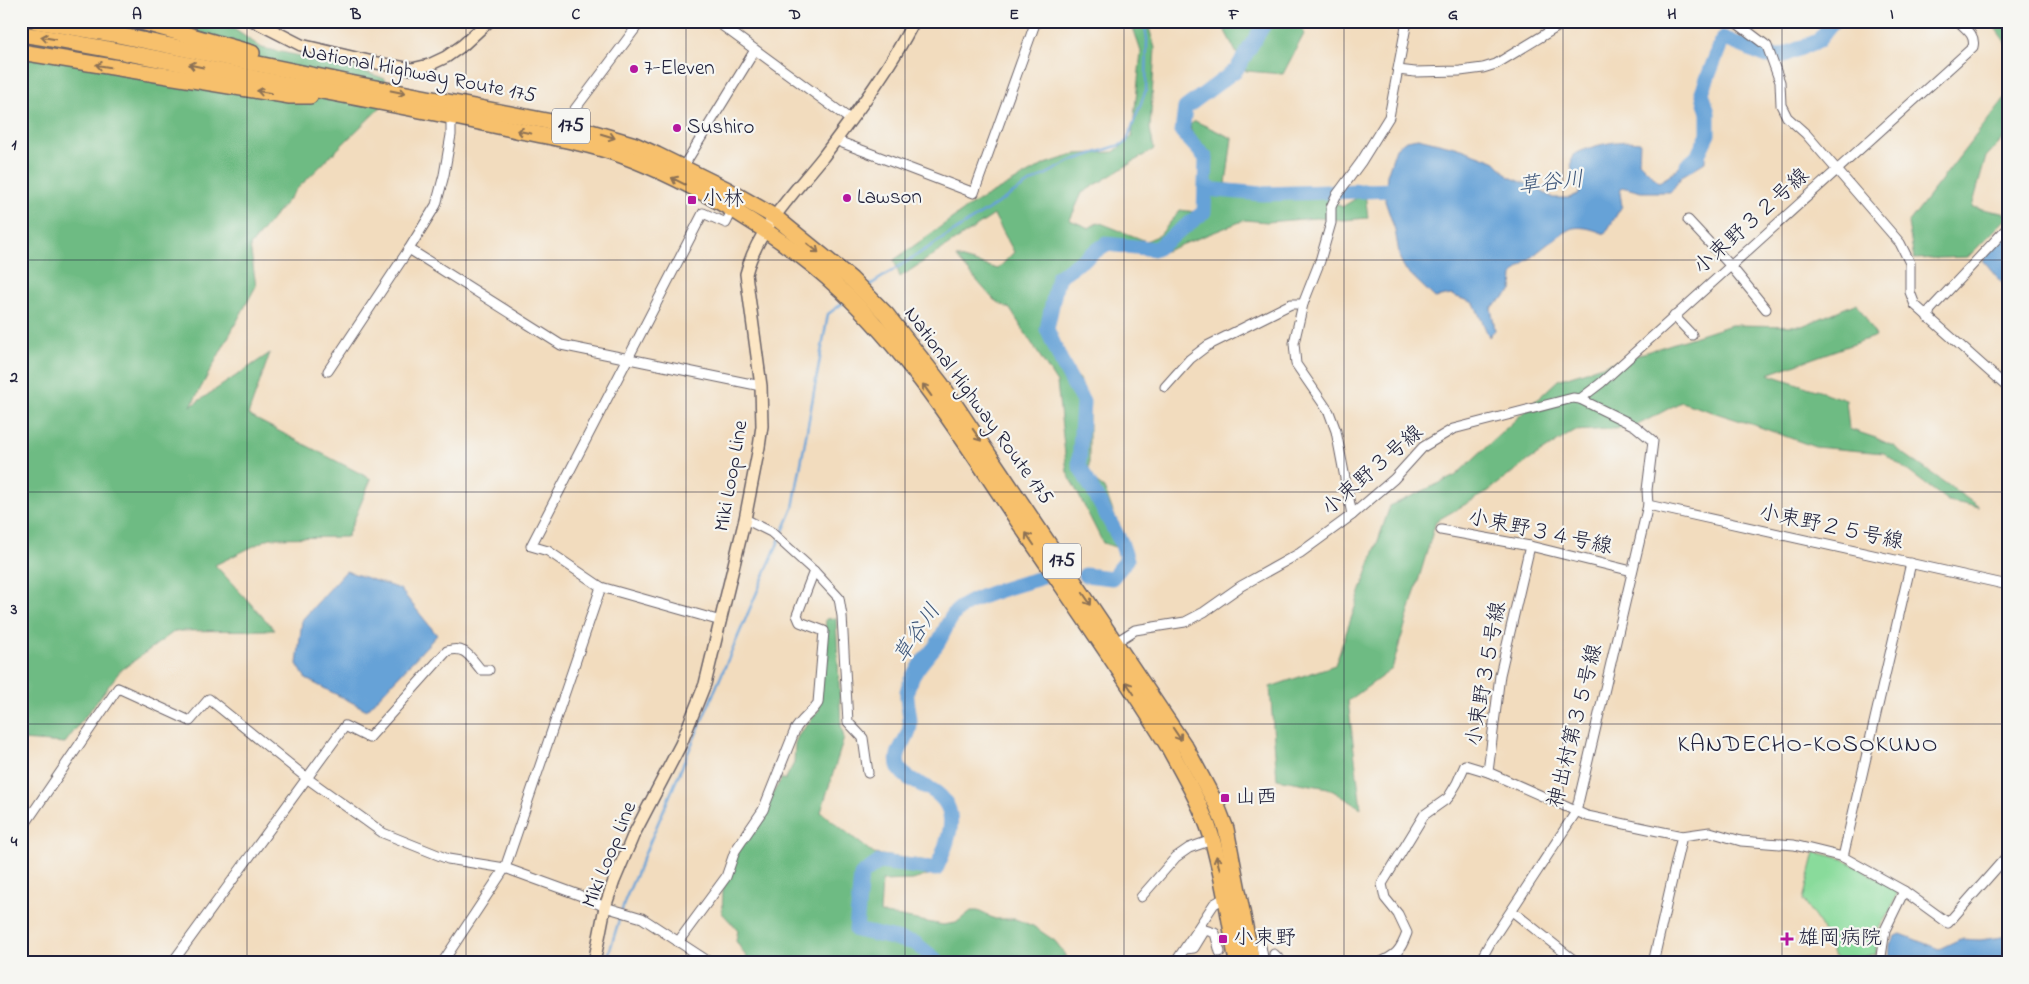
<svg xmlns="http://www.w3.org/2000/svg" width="2029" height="984" font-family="'Indie Flower','Klee One',sans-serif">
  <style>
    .green { fill: #89db9b; stroke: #567e6b }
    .forest { fill: #6ebb83; stroke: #486e5f }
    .water { fill: #66a2d7; stroke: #446289 }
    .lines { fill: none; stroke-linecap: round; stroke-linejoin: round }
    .stream { stroke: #66a2d7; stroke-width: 2.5 }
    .river { stroke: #66a2d7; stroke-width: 15 }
    .street-casing { stroke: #6b6369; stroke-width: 11 }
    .secondary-casing { stroke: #6b6369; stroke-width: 14 }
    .highway-casing { stroke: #6b6369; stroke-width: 18 }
    .street { stroke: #fff; stroke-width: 9 }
    .secondary { stroke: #fce6c4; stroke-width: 11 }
    .highway { stroke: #f7c06c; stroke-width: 15 }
    .oneway { stroke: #8c7154 }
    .grid { fill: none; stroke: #22223b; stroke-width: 1; stroke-opacity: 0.55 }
    .poi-dot { fill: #b5179e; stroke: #f6f6f2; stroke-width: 2 }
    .labels { text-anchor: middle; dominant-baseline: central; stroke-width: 4.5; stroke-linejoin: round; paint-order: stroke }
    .shield { fill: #f6f6f2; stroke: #626272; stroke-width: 1 }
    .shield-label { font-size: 20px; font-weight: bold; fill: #22223b }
    .poi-label { font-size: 21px; fill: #22223b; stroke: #f6f6f2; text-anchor: start }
    .street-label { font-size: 21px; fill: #22223b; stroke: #f6f6f2 }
    .water-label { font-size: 22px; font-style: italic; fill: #3d5579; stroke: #f6f6f2 }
    .quarter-label { font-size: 24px; letter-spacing: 1px; fill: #22223b; stroke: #f6f6f2 }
    .neatline { fill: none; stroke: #22223b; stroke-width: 2 }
    .grid-label { font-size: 16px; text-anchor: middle; font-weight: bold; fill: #22223b }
  </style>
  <rect width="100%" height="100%" fill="#f6f6f2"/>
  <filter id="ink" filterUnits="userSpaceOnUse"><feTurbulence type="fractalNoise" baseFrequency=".02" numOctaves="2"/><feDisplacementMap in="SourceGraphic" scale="10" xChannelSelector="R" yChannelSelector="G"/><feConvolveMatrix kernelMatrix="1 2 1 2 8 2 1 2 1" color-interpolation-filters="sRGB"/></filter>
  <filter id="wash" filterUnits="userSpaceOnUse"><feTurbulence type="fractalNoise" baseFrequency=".0096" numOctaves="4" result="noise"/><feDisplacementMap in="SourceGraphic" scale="20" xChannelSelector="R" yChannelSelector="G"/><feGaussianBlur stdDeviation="1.12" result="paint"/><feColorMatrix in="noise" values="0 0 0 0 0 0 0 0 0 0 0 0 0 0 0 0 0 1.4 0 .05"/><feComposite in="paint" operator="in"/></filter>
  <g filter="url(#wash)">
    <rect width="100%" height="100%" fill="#f2dcbe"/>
    <path class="green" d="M1815 852 1843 859 1898 891 1890 911 1877 931 1876 954 1842 961 1833 955 1821 926 1803 900Z"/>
    <g class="forest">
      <path d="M21 21H222L262 48 343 65 383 78 397 91 296 190 250 246 256 286 191 406 270 353 248 415 371 479 347 537 270 538 215 565 275 630 175 631 120 671 65 743 21 740Z"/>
      <path d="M1131 21H1147L1155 48 1150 129 1154 149 1082 193 1070 220 1089 228 1098 222 1146 241 1160 235 1180 210 1203 213 1206 175 1211 164 1203 146 1191 131 1190 125 1195 121 1232 138 1226 184 1325 195 1342 207 1365 193 1368 218 1344 220 1316 218 1267 222 1245 220 1153 256 1115 241 1091 249 1062 268 1046 336 1054 359 1080 379 1089 406V477L1104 488 1124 540 1118 548 1103 543 1067 472 1057 383 1010 309 994 300 956 257 998 269 1014 252 994 215 900 277 894 260 971 205 1045 164 1076 154 1114 152 1132 137 1141 52Z"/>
      <path d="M1231 21H1301L1304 34 1283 74 1246 71 1225 31Z"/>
      <path d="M1990 21H2008V46Z"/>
      <path d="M2008 94V133L1986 157 1972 207 2008 214V217L1968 257 1914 259 1908 223Z"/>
      <path d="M1857 303 1876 336 1768 374 1846 400 1849 429 1876 438 1893 446 1979 507 1948 501 1884 453 1815 447 1757 426 1681 402 1632 428 1574 431 1528 461 1487 492 1436 521 1392 669 1348 701 1361 808 1328 788 1277 779 1270 687 1335 665 1390 506 1455 476 1558 380 1731 325 1802 326Z"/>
      <path d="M836 618 841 726 844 738 821 812 874 854 944 863 940 871 913 880 882 881 880 913 943 925 956 923 971 911H978L995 919H1015L1033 926 1055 941 1063 951 1068 963H750L736 941 738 930 722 913 723 890 738 851 782 778 785 780 794 763 795 743 798 736 819 710 826 619Z"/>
    </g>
    <g class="water">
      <path d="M1418 138 1459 148 1494 161 1509 177 1532 186 1553 198H1569L1580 193C1575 181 1568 168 1573 155 1592 145 1619 139 1640 142L1639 162 1659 182 1669 176 1698 151 1705 150V162L1682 176 1671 192H1641L1622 187 1620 193 1622 206 1605 234C1595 230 1584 226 1573 228 1563 230 1521 265 1513 274L1512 291 1491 308 1495 330 1489 337 1474 303 1451 295 1435 298 1405 269 1400 259 1395 230 1385 201 1387 175 1396 148 1406 140Z"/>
      <path d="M2008 232V290L1983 260Z"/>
      <path d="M346 571 400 589 437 635 367 710 306 679 297 664 302 620Z"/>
      <path d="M1901 934 1939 949 1960 939 1980 940 2008 936V963H1889L1890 944 1895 936Z"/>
    </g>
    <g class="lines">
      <g class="stream">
        <path d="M867 287 1026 185 1071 161 1126 143 1146 90 1147 39 1144 21"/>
        <path d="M606 963 625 900 793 508 828 314 846 301"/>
      </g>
      <g class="river">
        <path d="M1687 165 1697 157 1708 134V113L1702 92 1723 38 1767 56H1781L1818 41 1834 21"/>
        <path d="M1205 189 1262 194 1396 190 1404 196"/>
        <path d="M1085 575 1112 578 1127 560 1121 542 1079 465 1083 402 1063 365 1047 329 1058 277 1106 244 1156 249 1204 212 1206 158 1182 132 1185 108 1236 70 1266 21"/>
        <path d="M940 963 915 943 856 930 861 875 879 862 936 869C951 837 964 803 924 786 915 782 904 777 899 768 892 752 909 740 910 726 911 715 906 703 907 692 910 675 924 660 935 647 943 637 946 624 954 614 967 597 1019 585 1040 578"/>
      </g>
    </g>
  </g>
  <g filter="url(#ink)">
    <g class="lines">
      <defs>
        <g id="street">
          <path d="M716 21 851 120"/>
          <path d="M1734 21 1767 46 1780 82 1781 105 1787 117 1806 134 1900 243 1910 263V292L1915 305 2008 388"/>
          <path d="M1398 70 1415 72 1460 71 1483 68 1496 64 1567 21"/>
          <path d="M566 128 572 113 641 21"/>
          <path d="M835 140 974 193 1036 21"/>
          <path d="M683 167 755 50"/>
          <path d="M1688 220 1730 265 1766 309"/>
          <path d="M409 249 561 345 761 386"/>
          <path d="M1674 316 1692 335"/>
          <path d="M1928 318 1930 310 2008 227"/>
          <path d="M328 371 409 249 436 205 444 175 451 135V115"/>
          <path d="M1165 387 1190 359 1207 346 1291 304H1303"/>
          <path d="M1580 399 1601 383 1973 47C1976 35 1966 29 1958 21"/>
          <path d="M1648 505 2008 585"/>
          <path d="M1352 515 1336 431 1329 412 1296 364 1294 343 1303 304 1320 261 1331 223V207L1336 196 1361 162 1389 117 1407 21"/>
          <path d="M745 519 771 532 814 571 839 598 842 616 848 722 863 738 868 773"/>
          <path d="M1441 530 1530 546 1632 571"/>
          <path d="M1530 546 1500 675 1488 772 1587 816 1682 836 1710 832 1741 841 1794 845 1843 857 1904 891 1948 923 2008 855"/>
          <path d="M721 621 601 587 548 551 531 546 703 213 726 223 732 211"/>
          <path d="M1113 644 1135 630 1185 622 1204 612 1241 586 1300 553 1352 515 1394 479 1423 447 1453 429 1573 398 1580 399 1635 426 1653 441 1647 490 1648 505 1576 812 1490 943 1479 963"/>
          <path d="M21 830 118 688 190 721 209 699 308 779 383 833 448 859 505 868 579 895 605 907 642 918 711 963"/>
          <path d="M1843 857 1911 563"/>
          <path d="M1141 897 1176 857 1189 848 1212 840"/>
          <path d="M1512 911 1575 961 1585 963"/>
          <path d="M678 942 726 877 735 851 763 810 795 730C801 719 811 714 818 703L824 631 800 622 797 615 814 571"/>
          <path d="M1261 946 1264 963"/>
          <path d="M1185 949 1194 948 1205 930 1215 933 1220 952"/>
          <path d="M1274 954 1283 963"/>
          <path d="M172 963 345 726 369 738 447 651C465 645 470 657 481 670H489"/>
          <path d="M442 963 505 868 601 587"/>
          <path d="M1175 963 1214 904 1226 897"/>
          <path d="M1379 963C1396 955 1400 952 1407 933L1398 914 1385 898 1382 884 1424 815 1448 798 1457 783 1465 765 1488 772"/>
          <path d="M1653 963 1682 836"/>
          <path d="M1880 963 1885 930 1904 891"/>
        </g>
        <g id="secondary">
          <path d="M254 21 301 45 377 63 412 69 429 65 446 57 463 45 489 21"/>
          <path d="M594 963 605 907 614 881 633 836 681 744 705 684 745 519 759 447 762 426 761 386 746 274C757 229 795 192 823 157 856 113 889 70 914 21"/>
        </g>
        <g id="highway">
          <path d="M36 21 113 34 350 83 567 125 635 145 657 155 726 189 775 217 851 279 886 314 941 384 1186 748 1217 806 1226 829 1252 963"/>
          <path d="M138 21 252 53"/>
          <path d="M21 34C119 49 214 71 311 89 380 102 448 115 516 130 551 137 587 143 621 155 694 182 784 236 841 290 911 355 963 439 1016 518 1067 594 1120 668 1168 746 1183 774 1201 804 1211 835 1223 877 1230 920 1237 963"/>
          <path d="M21 52 290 96H310"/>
        </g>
      </defs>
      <use href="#street" class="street-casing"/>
      <use href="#secondary" class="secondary-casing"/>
      <use href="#highway" class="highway-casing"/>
      <use href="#street" class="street"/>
      <use href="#secondary" class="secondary"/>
      <use href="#highway" class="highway"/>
    </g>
    <defs><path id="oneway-shaft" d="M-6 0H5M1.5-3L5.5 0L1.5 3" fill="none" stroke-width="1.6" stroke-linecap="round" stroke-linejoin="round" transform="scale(1.25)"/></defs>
    <g class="oneway">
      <use href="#oneway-shaft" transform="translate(48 38) rotate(-171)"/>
      <use href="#oneway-shaft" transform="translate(103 66) rotate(-171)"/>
      <use href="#oneway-shaft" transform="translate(196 66) rotate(-168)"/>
      <use href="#oneway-shaft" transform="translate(264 92) rotate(-171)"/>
      <use href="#oneway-shaft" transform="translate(398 92) rotate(11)"/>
      <use href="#oneway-shaft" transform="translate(524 132) rotate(-168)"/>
      <use href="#oneway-shaft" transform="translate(608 136) rotate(17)"/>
      <use href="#oneway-shaft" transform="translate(678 181) rotate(-153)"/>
      <use href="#oneway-shaft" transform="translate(813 248) rotate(39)"/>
      <use href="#oneway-shaft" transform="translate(927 390) rotate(-126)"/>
      <use href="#oneway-shaft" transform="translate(977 435) rotate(55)"/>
      <use href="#oneway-shaft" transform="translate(1030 539) rotate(-124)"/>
      <use href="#oneway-shaft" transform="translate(1087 599) rotate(56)"/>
      <use href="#oneway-shaft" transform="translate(1130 688) rotate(-124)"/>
      <use href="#oneway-shaft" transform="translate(1177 734) rotate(56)"/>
      <use href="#oneway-shaft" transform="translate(1218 863) rotate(-104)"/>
    </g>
  </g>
  <path class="grid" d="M247 21V963M466 21V963M686 21V963M905 21V963M1124 21V963M1344 21V963M1563 21V963M1782 21V963M21 260H2008M21 492H2008M21 724H2008"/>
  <g class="poi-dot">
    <circle cx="634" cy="69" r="5"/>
    <circle cx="677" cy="128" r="5"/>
    <circle cx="847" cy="198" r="5"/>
    <rect x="687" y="195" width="10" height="10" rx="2.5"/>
    <rect x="1220" y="793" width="10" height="10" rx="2.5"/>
    <rect x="1218" y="934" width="10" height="10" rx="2.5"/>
    <path d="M1784.5 931.5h5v5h5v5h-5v5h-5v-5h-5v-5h5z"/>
  </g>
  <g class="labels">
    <g class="shield">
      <rect x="552" y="108.5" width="38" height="35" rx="4"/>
      <rect x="1043" y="543.5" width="38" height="35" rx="4"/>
    </g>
    <g class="shield-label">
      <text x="571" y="126">175</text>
      <text x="1062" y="561">175</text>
    </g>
    <g class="poi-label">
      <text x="644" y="69">7-Eleven</text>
      <text x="687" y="128">Sushiro</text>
      <text x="857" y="198">Lawson</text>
      <text x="702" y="200">小林</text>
      <text x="1235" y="798">山西</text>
      <text x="1233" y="939">小束野</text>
      <text x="1798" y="939">雄岡病院</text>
    </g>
    <g class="street-label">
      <text transform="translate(419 74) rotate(11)">National Highway Route 175</text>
      <text transform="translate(1752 222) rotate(-42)">小束野３２号線</text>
      <text transform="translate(978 406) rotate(54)">National Highway Route 175</text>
      <text transform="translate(1373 471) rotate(-41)">小束野３号線</text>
      <text transform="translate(732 476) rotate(-80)">Miki Loop Line</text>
      <text transform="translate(1831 528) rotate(12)">小束野２５号線</text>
      <text transform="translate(1540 533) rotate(12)">小束野３４号線</text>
      <text transform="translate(1487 674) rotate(-80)">小束野３５号線</text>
      <text transform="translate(1576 726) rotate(-76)">神出村第３５号線</text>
      <text transform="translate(610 855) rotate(-68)">Miki Loop Line</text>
    </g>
    <g class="water-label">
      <text transform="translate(1551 184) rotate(-6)">草谷川</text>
      <text transform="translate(918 634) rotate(-56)">草谷川</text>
    </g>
    <g class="quarter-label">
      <text x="1808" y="745">KANDECHO-KOSOKUNO</text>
    </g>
  </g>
  <rect width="2029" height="984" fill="none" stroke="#f6f6f2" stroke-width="55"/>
  <rect x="28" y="28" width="1974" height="928" class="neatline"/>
  <g class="grid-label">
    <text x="137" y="19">A</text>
    <text x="356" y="19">B</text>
    <text x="576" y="19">C</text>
    <text x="795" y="19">D</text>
    <text x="1014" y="19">E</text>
    <text x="1234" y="19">F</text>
    <text x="1453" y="19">G</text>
    <text x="1672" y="19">H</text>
    <text x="1892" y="19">I</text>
    <text x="14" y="149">1</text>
    <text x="14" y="382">2</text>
    <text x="14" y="614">3</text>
    <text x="14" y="846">4</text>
  </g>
</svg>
